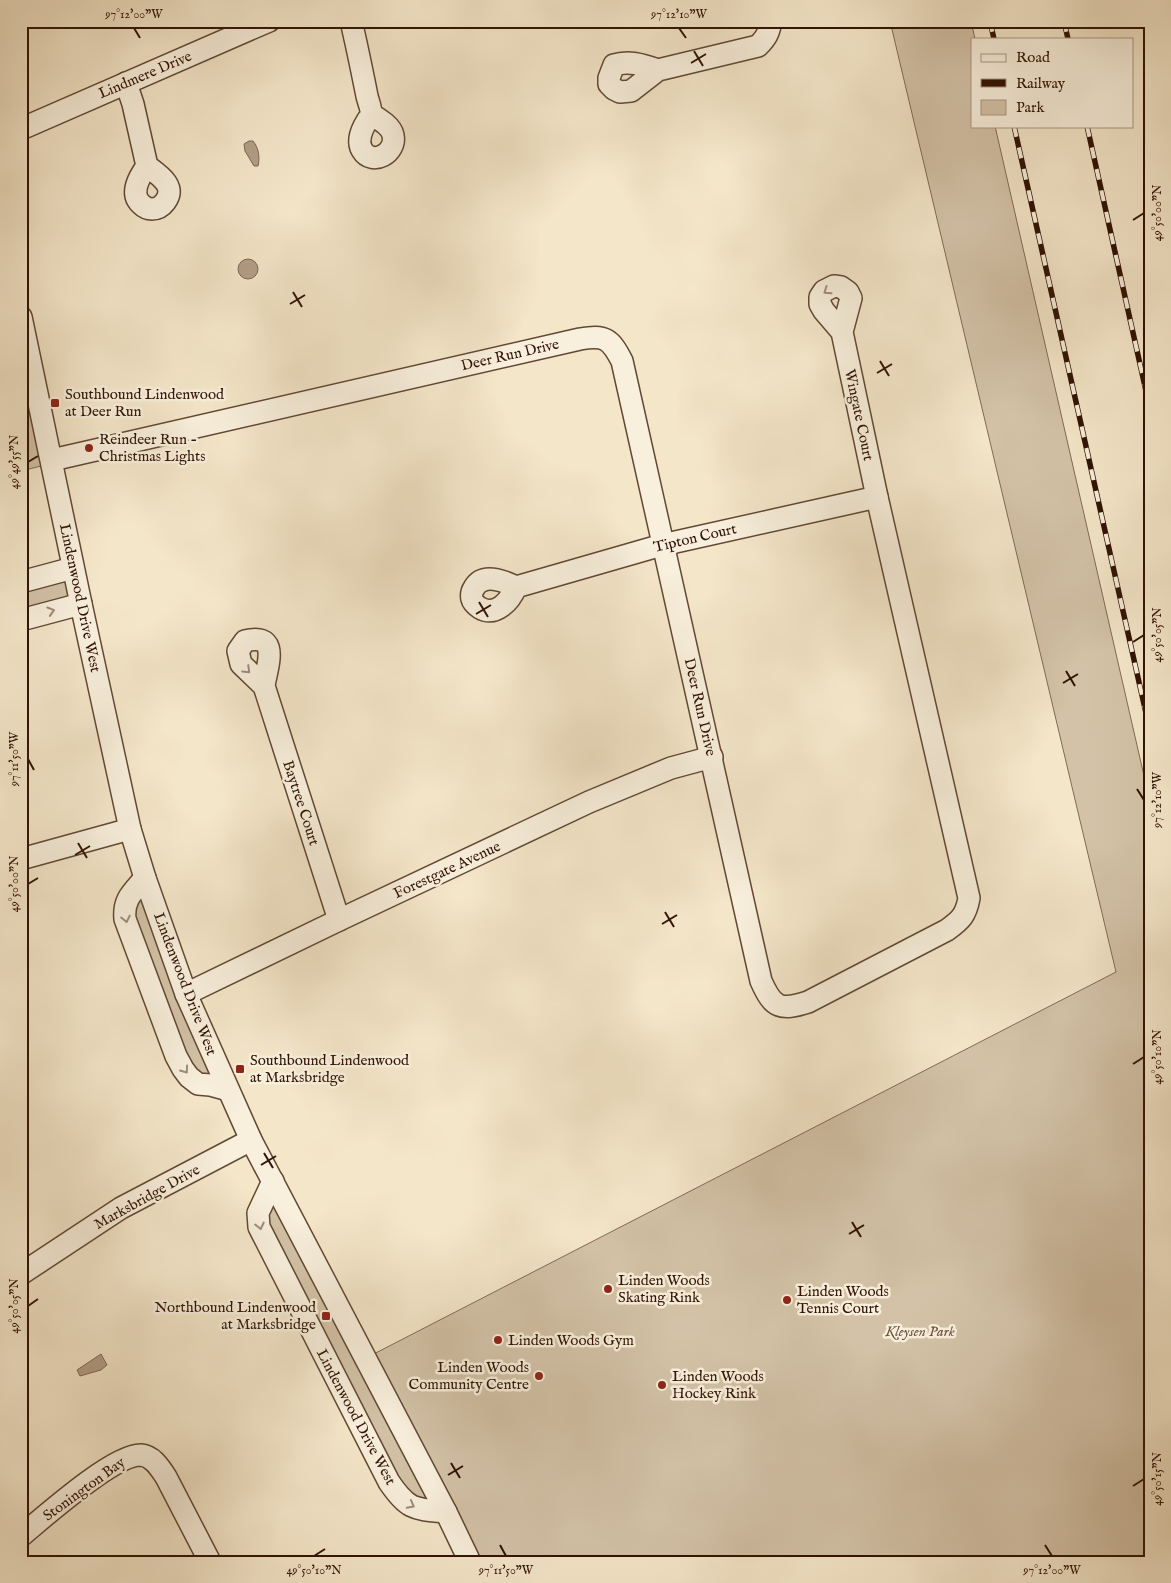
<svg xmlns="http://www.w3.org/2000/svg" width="1171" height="1583" font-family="'IM FELL English',serif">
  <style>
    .green { fill: #d3c2a7; stroke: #826a55 }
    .water { fill: #b29e86; stroke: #7e6652 }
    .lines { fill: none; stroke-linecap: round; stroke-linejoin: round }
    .minor-casing { stroke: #624834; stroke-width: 24 }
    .minor { stroke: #f8efdc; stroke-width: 21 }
    .rail-casing { stroke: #311303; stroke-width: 5.5 }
    .rail { stroke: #f8efdc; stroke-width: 4; stroke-dasharray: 11; stroke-linecap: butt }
    .oneway { stroke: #9e8c7a }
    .ticks { fill: none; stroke: #311303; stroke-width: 2 }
    .poi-dot { fill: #8f2418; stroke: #f8efdc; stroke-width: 2 }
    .labels { text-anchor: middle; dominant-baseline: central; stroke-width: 5; stroke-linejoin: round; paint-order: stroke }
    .street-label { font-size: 15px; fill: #311303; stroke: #f8efdc }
    .poi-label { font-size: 15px; fill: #311303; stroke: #f8efdc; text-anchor: start }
    .park-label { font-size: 15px; font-style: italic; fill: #6a503c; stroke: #f8efdc }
    .neatline { fill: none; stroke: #311303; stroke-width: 2 }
    .ticks-label { font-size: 12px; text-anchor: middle; fill: #311303 }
  </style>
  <rect width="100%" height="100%" fill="#f4e6c9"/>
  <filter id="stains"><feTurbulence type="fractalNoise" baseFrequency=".004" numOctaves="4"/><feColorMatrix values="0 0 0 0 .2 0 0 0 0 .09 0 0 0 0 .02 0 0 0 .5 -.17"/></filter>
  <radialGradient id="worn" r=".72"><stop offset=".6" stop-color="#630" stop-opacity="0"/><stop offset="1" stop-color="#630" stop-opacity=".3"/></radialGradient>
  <g class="green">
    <path d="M890 21H971L975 39H972V126H995L1150 802V1562H470L446 1512 412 1507 266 1242 263 1203 273 1181 366 1358 1116 972Z"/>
    <path d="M21 317 53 463 21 471Z"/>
    <path d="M73 568 81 604 21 620V582Z"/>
    <path d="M145 878 228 1090 189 1077 129 897Z"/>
  </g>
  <g class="water">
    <path d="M249 141H253C259 148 260 158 258 166H254L245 151 244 144Z"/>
    <path d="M24 157 26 160 25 169 28 177 25 180 21 181V158Z"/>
    <circle cx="248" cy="269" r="10"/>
    <path d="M101 1354 107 1365 101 1370 80 1376 77 1370Z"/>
  </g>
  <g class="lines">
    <defs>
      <g id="minor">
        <path d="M351 21C357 46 362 71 367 96 368 101 372 110 371 115 371 117 368 119 367 121 362 129 357 141 362 150 372 167 397 153 393 135 391 126 379 119 371 114"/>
        <path d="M658 70C643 65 629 60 614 65L609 78V84L614 89 620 92 631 91 658 70 758 46C766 38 769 33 771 21"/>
        <path d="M126 83 133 104 147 166C159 175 177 186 165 202 162 206 157 209 152 209 148 209 144 207 141 204 129 193 140 176 147 166"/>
        <path d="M21 129 269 21"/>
        <path d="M21 317 81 604 130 829 145 878 186 994 251 1140 446 1512 470 1562"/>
        <path d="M52 460 580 339C605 335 610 338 622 361L761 981C773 1008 780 1011 808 1002L947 930C961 920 966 915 969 898L877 497 842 332 851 298 848 292 841 287 834 286 824 291 820 297V304L824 311 842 332"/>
        <path d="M21 582 73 568"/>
        <path d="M516 587C510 601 496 617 480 608 477 606 473 603 472 599 471 595 472 591 474 588 483 572 504 581 516 587L662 545 877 497"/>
        <path d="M21 620 81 604"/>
        <path d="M264 686C267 666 281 632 245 641L238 651 241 664 264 686 339 920"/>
        <path d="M21 859 130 829"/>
        <path d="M145 878C133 892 123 899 125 919L176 1056 183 1069 189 1077 198 1084 210 1085 228 1090"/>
        <path d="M186 994 339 920 589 802 671 768 712 757"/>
        <path d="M273 1181 258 1213 259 1227 389 1482C408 1510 414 1509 446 1512"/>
        <path d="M21 1274 121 1208 251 1140"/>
        <path d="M21 1536C44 1517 114 1454 141 1455 153 1456 160 1468 166 1477L210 1562"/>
      </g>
    </defs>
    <use href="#minor" class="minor-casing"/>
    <use href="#minor" class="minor"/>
    <defs>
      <g id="rail">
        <path d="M990 21 994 39"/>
        <path d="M1064 21 1068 39"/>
        <path d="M1014 126 1150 731"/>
        <path d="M1087 126 1150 409"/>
      </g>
    </defs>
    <use href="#rail" class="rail-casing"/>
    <use href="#rail" class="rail"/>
  </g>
  <defs><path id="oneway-chevron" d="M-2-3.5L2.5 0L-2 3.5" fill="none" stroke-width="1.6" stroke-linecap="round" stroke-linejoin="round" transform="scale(1.25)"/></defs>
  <g class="oneway">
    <use href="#oneway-chevron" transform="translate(827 291) rotate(145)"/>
    <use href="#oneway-chevron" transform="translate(51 611) rotate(-17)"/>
    <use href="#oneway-chevron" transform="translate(247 670) rotate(44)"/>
    <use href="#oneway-chevron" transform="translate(126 919) rotate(78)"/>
    <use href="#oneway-chevron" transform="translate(185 1070) rotate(54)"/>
    <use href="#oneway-chevron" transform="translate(260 1226) rotate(77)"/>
    <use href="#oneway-chevron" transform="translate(411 1505) rotate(28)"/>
  </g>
  <path class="ticks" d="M134 28 140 38M679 28 686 38M694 51 703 66M691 63 706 54M1133 220 1144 213M293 292 302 307M290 304 305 295M880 361 889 376M877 373 892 364M28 462 38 456M479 602 488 617M476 614 491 605M1133 642 1144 635M1066 671 1075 686M1063 683 1078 674M28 759 34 770M1137 789 1144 800M78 843 87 858M75 855 90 846M28 884 38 878M665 912 674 927M662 924 677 915M1133 1064 1144 1057M264 1153 273 1168M261 1165 276 1156M852 1222 861 1237M849 1234 864 1225M28 1306 38 1299M451 1463 460 1478M448 1475 463 1466M1133 1486 1144 1479M500 1545 506 1556M1045 1545 1052 1556M314 1556 325 1549"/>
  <g class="poi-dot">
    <rect x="50" y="398" width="10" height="10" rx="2.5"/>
    <circle cx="89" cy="448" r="5"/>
    <rect x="235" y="1064" width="10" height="10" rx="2.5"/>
    <circle cx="608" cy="1289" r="5"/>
    <circle cx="787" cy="1300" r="5"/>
    <rect x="321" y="1311" width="10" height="10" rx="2.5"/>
    <circle cx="498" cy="1340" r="5"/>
    <circle cx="539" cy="1376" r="5"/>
    <circle cx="662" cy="1385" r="5"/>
  </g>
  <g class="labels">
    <g class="street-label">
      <text transform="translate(145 75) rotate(-23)">Lindmere Drive</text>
      <text transform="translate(510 355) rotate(-13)">Deer Run Drive</text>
      <text transform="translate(859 415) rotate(78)">Wingate Court</text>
      <text transform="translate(695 538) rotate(-13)">Tipton Court</text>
      <text transform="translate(80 598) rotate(78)">Lindenwood Drive West</text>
      <text transform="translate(700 707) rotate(77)">Deer Run Drive</text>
      <text transform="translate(301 803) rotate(72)">Baytree Court</text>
      <text transform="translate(447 870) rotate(-25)">Forestgate Avenue</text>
      <text transform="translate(185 984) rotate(69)">Lindenwood Drive West</text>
      <text transform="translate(147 1197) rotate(-29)">Marksbridge Drive</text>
      <text transform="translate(356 1417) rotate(62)">Lindenwood Drive West</text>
      <text transform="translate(84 1489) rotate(-36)">Stonington Bay</text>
    </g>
    <g class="poi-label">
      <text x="65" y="394">Southbound Lindenwood<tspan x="65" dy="17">at Deer Run</tspan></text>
      <text x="99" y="439">Reindeer Run -<tspan x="99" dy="17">Christmas Lights</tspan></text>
      <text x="250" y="1060">Southbound Lindenwood<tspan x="250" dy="17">at Marksbridge</tspan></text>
      <text x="618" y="1280">Linden Woods<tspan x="618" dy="17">Skating Rink</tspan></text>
      <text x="797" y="1291">Linden Woods<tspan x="797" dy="17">Tennis Court</tspan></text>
      <text x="316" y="1307" text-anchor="end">Northbound Lindenwood<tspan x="316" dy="17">at Marksbridge</tspan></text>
      <text x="508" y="1340">Linden Woods Gym</text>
      <text x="529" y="1367" text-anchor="end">Linden Woods<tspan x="529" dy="17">Community Centre</tspan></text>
      <text x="672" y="1376">Linden Woods<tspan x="672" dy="17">Hockey Rink</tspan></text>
    </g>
    <g class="park-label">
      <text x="920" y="1331">Kleysen Park</text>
    </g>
  </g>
  <rect width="1171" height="1583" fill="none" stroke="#f4e6c9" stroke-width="55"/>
  <rect x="971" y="38" width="162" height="90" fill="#f8efdc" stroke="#a89785"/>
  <rect x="981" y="54" width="25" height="8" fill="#f8efdc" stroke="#a89785"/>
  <text x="1016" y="62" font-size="15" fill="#311303">Road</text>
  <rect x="981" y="79" width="25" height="8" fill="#311303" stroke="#a89785"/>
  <text x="1016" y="88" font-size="15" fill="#311303">Railway</text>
  <rect x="981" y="100" width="25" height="15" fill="#d3c2a7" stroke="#a89785"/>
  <text x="1016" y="112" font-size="15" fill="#311303">Park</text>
  <rect x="28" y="28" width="1116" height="1528" class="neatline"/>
  <g class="ticks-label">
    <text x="134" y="18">97°12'00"W</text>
    <text x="679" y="18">97°12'10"W</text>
    <text transform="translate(1157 213) rotate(-90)" y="4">49°50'00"N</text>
    <text transform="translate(14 462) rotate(-90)" y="4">49°49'55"N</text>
    <text transform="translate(1157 635) rotate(-90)" y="4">49°50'05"N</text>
    <text transform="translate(14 759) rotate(-90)" y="4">97°11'50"W</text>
    <text transform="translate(1157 800) rotate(-90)" y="4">97°12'10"W</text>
    <text transform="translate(14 884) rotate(-90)" y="4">49°50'00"N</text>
    <text transform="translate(1157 1057) rotate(-90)" y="4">49°50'10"N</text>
    <text transform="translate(14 1306) rotate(-90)" y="4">49°50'05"N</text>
    <text transform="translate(1157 1479) rotate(-90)" y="4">49°50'15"N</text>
    <text x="314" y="1574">49°50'10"N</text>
    <text x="506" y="1574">97°11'50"W</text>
    <text x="1052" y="1574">97°12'00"W</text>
  </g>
  <rect width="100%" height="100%" filter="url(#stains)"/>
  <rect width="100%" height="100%" fill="url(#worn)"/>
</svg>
